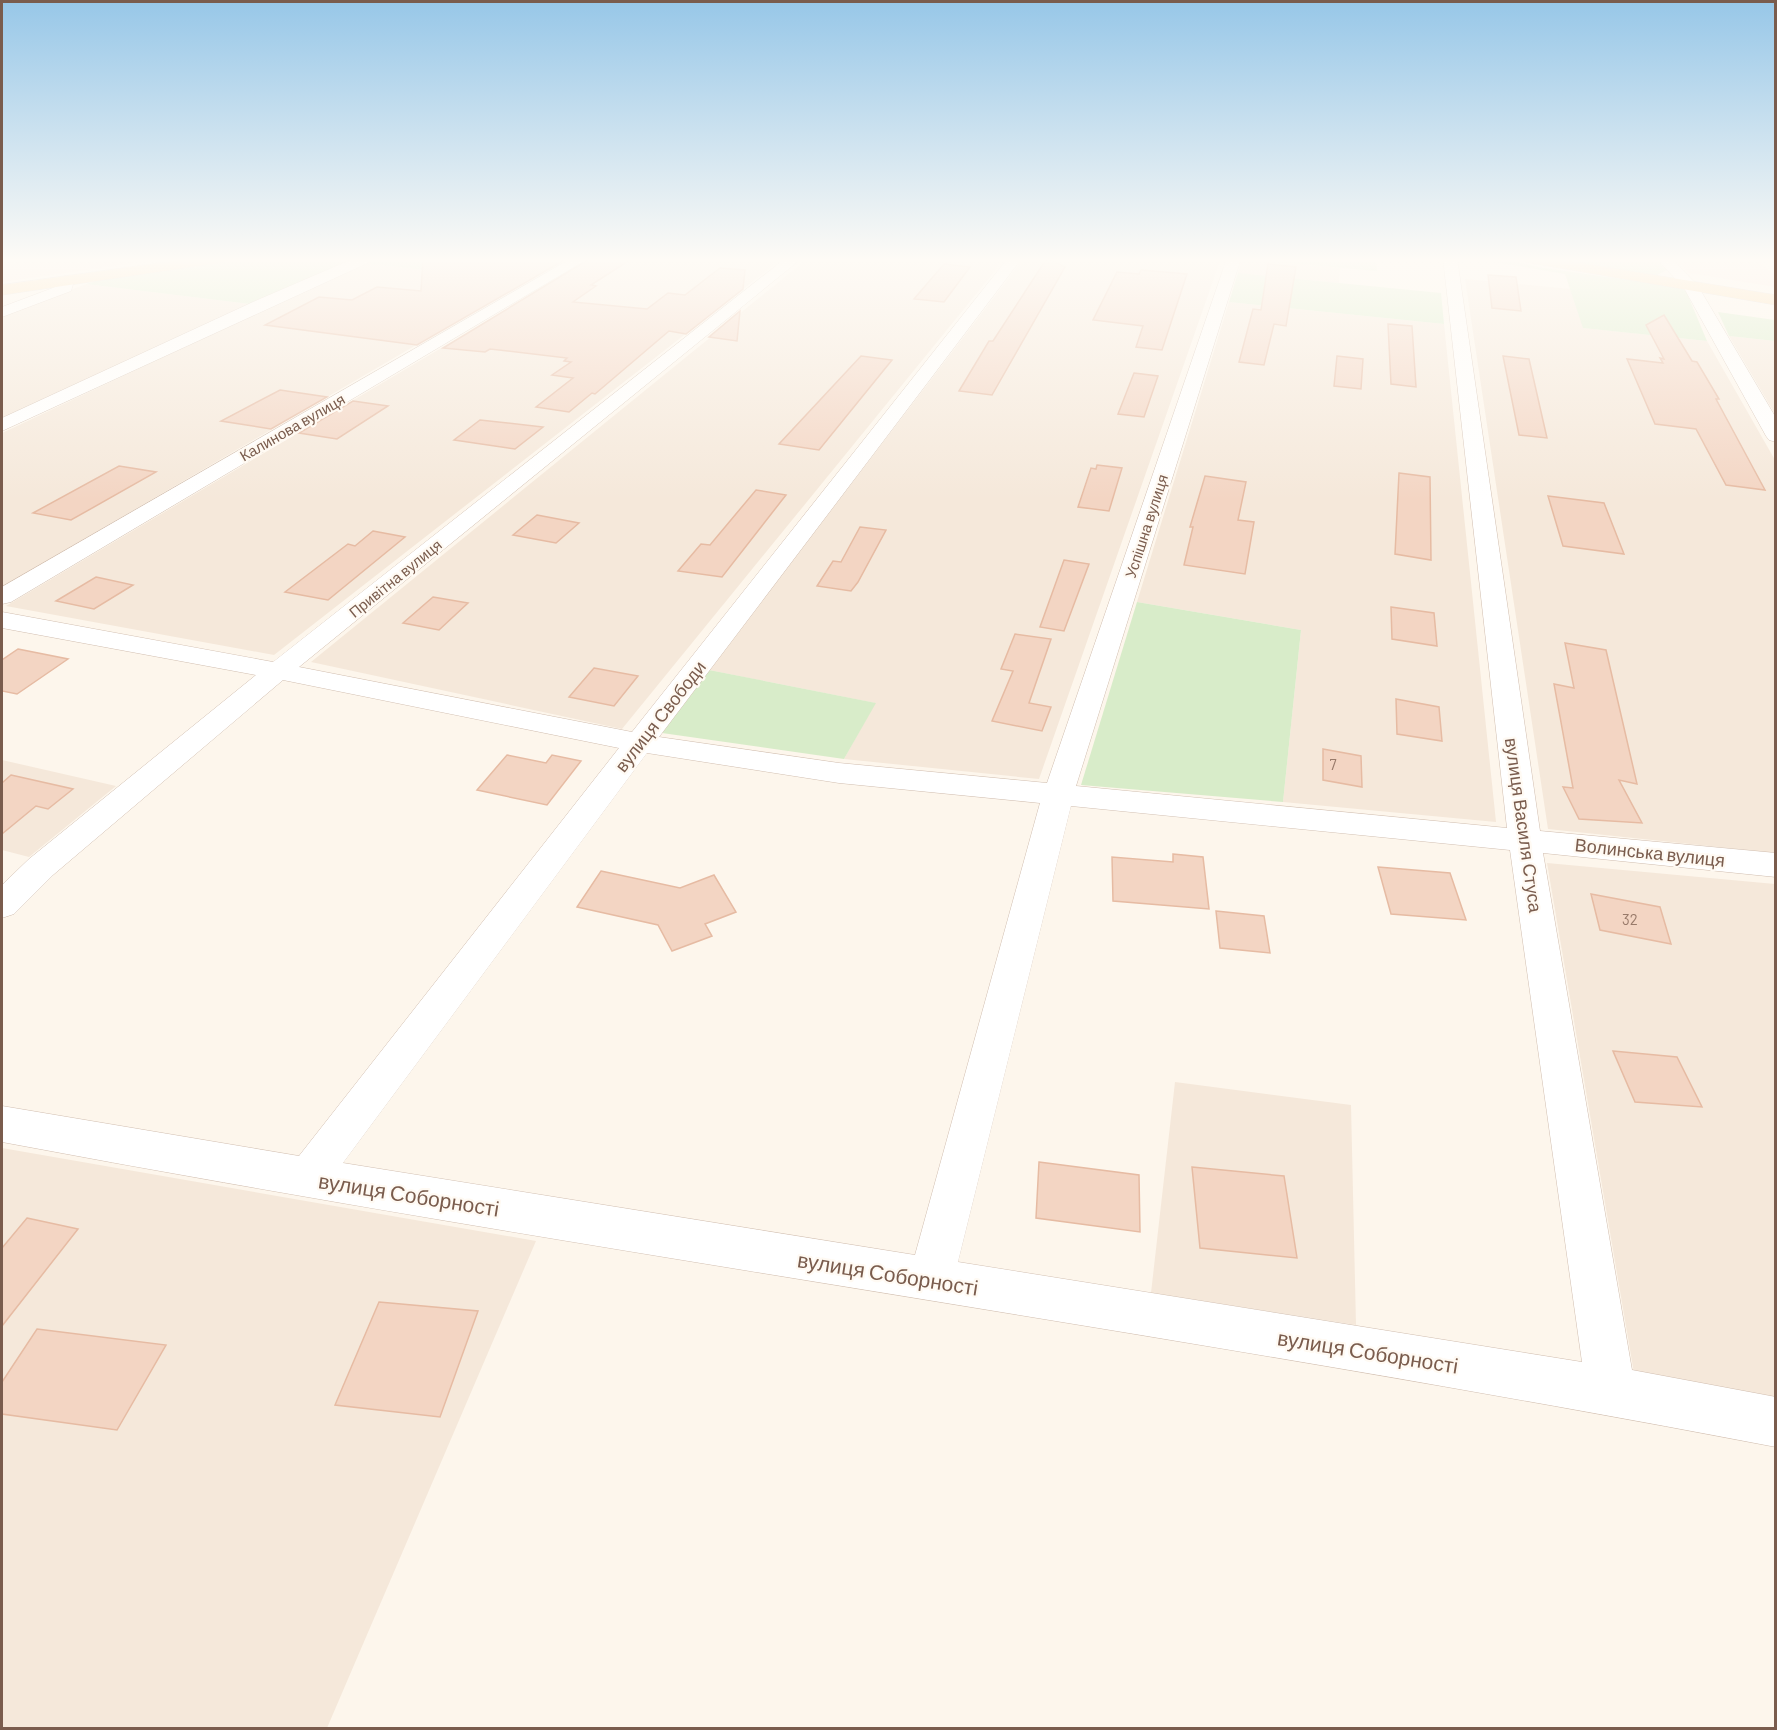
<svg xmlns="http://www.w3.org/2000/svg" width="1777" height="1730" font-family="Barlow,sans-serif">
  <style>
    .residential { fill: #f5e8da }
    .commercial { fill: #fde8e0 }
    .green { fill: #d8ecc9 }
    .building { fill: #f3d5c3; stroke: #e6bba3; stroke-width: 1.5 }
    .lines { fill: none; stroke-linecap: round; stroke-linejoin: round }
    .minor-casing { stroke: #d1beb0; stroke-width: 1 }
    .primary-casing { stroke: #dad1cd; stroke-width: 1 }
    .minor { fill: #fff; fill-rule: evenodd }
    .primary { fill: #fbd9a5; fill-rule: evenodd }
    .labels { text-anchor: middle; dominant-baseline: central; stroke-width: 4.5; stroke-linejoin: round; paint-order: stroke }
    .far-street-label { font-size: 15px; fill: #7a5c4d; stroke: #fffaf3 }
    .number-label { font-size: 15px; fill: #987a6a }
    .street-label { font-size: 18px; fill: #7a5c4d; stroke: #fffaf3 }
    .near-street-label { font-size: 21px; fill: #7a5c4d; stroke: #fffaf3 }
  </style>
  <rect width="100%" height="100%" fill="#fdf6ec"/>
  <g class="residential">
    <path d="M472 258 553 265 2 587V433L363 263 444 272Z"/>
    <path d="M593 258H783L274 655 6 606Z"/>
    <path d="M808 258H975L1003 261 622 729 311 662Z"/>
    <path d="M1024 258H1221L1039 779 844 759 875 703 709 670Z"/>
    <path d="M1242 259 1340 268 1339 283 1238 273Z"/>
    <path d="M1465 279 1571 289 1584 328 1707 341 1775 460V853L1548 829Z"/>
    <path d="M86 284 250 304 2 419V317Z"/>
    <path d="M1229 302 1444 324 1496 822 1283 802 1301 630 1137 602Z"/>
    <path d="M1729 336 1775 341V414Z"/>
    <path d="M2 760 116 786 29 857 2 850Z"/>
    <path d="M1547 863 1775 884V1399L1634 1373Z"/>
    <path d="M1175 1082 1351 1105 1356 1325 1151 1293Z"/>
    <path d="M2 1148 536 1241 327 1728H2Z"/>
  </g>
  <g class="commercial">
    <path d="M2 258H170L2 282Z"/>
    <path d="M1674 258H1755L1775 275V287L1689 273Z"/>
  </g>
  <g class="green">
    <path d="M246 258H359L250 304 86 284 104 279Z"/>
    <path d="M374 258H472L444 272 363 263Z"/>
    <path d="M1243 258H1376L1377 271 1242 259Z"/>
    <path d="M1471 258H1498L1544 268 1678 287 1686 291 1707 341 1583 328 1565 274Z"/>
    <path d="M1550 258H1655L1667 270 1655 276Z"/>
    <path d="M1238 273 1441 293 1444 324 1229 302Z"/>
    <path d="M1718 312 1775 320V341L1729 336Z"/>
    <path d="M1137 602 1301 630 1283 802 1081 785Z"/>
    <path d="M709 670 876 703 844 759 662 733Z"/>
  </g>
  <g class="building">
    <path d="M423 258H568L417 345 265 325 319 297 352 300 377 287 421 291Z"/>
    <path d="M591 258H633L591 285 596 286 573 302 647 309 668 293 685 295 720 268 745 270 743 289 686 334 669 331 595 394 592 393 569 412 536 407 573 378 552 375 571 362 564 361 567 358 490 349 485 352 443 348Z"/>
    <path d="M1047 258 1065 267 992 395 959 391 989 341H993Z"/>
    <path d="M944 264 970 267 944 302 914 299Z"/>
    <path d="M1268 264 1296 267 1286 326 1274 324 1264 365 1239 362 1253 309 1261 310Z"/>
    <path d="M1141 270 1187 274 1162 350 1136 347 1143 326 1093 320 1117 272 1139 274Z"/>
    <path d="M1488 275 1516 277 1521 311 1492 308Z"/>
    <path d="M740 311 737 341 709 337Z"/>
    <path d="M1664 315 1692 361 1697 362 1719 399H1716L1765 490 1726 485 1696 429 1655 424 1627 359 1663 363 1660 358 1664 359 1646 325Z"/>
    <path d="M1388 324 1412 326 1416 387 1391 384Z"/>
    <path d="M861 356 892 360 819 450 779 444Z"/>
    <path d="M1337 356 1363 359 1361 389 1334 386Z"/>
    <path d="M1503 356 1529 359 1547 438 1519 435Z"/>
    <path d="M1134 373 1158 376 1144 417 1118 414Z"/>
    <path d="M280 390 327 397 271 429 221 421Z"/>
    <path d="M353 401 388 406 337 439 299 433Z"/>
    <path d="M480 420 543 427 515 449 454 440Z"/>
    <path d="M1097 465 1122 468 1109 511 1078 507 1091 468 1096 469Z"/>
    <path d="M119 466 156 472 71 520 33 513Z"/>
    <path d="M1399 473 1430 477 1431 560 1395 554Z"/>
    <path d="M1205 476 1246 482 1238 520 1254 522 1245 574 1184 565 1193 527H1190Z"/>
    <path d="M756 490 786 495 722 577 678 571 701 544 710 545Z"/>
    <path d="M1548 496 1604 503 1624 554 1563 546Z"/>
    <path d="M537 515 579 523 556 543 513 535Z"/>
    <path d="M860 527 886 530 858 582 851 591 817 586 833 561 841 562Z"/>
    <path d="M373 531 405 537 328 600 285 592 348 544 355 546Z"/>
    <path d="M1064 560 1089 564 1064 631 1040 627Z"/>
    <path d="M96 577 133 585 94 609 56 601Z"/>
    <path d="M433 597 468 603 439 630 403 623Z"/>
    <path d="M1391 607 1434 613 1437 646 1392 639Z"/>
    <path d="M1015 634 1051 639 1029 703 1051 707 1042 731 992 721 1013 671 1001 669Z"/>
    <path d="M1565 643 1606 650 1637 784 1619 780 1642 823 1579 819 1563 787 1573 788 1554 684 1574 688Z"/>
    <path d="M18 649 68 659 17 694 2 691V660Z"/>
    <path d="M594 668 638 676 614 706 569 697Z"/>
    <path d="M1396 699 1439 707 1442 741 1397 734Z"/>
    <path d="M1323 749 1361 756 1362 787 1323 780Z"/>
    <path d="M507 755 546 763 552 755 581 761 547 805 477 790Z"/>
    <path d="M11 775 73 789 48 809 36 806 2 834V783Z"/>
    <path d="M1173 854 1203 857 1209 909 1113 901 1112 857 1173 862Z"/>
    <path d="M1378 867 1450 873 1466 920 1391 914Z"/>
    <path d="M601 871 680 888 714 875 736 912 705 924 712 936 672 951 658 925 577 907Z"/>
    <path d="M1591 894 1660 907 1671 944 1600 930Z"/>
    <path d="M1216 911 1264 916 1270 953 1220 948Z"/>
    <path d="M1613 1051 1677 1057 1702 1107 1635 1102Z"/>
    <path d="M1039 1162 1139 1175 1140 1232 1036 1218Z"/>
    <path d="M1192 1167 1284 1176 1297 1258 1200 1248Z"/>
    <path d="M27 1218 78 1229 2 1326V1248Z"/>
    <path d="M379 1302 478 1311 440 1417 335 1405Z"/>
    <path d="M37 1329 166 1345 117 1430 2 1414V1382Z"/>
  </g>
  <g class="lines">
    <defs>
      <g id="minor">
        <path d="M355 258H374L372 261 2 431V418L253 302Z"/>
        <path d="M572 258H589L11 602 2 604V587Z"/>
        <path d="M786 258H802L299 667 632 732 1008 258H1022L659 737 839 763 1047 783 1227 258H1241L1076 786 1507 828 1443 258H1457L1540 831 1776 853V877L1543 853 1632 1370 1776 1397V1447C1186 1334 592 1253 2 1142V1106L299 1156 619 748 283 680 53 875 14 914 2 918V885L29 859 256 675 2 628V612L273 662ZM647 753 839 783 1040 803 915 1255 343 1163ZM1071 806 1510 850 1582 1362 958 1262Z"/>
        <path d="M1656 258H1671L1698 286 1776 418V442L1769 440 1766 436 1684 288Z"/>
        <path d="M66 276 74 281 71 291 2 317V307L58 286 61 278Z"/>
      </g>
      <g id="primary">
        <path d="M195 258H231L224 262 2 295V285Z"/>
        <path d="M1518 258H1550L1776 295V305L1525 262Z"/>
      </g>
    </defs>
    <use href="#minor" class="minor-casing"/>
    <use href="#primary" class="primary-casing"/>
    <use href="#minor" class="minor"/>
    <use href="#primary" class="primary"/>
  </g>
  <linearGradient id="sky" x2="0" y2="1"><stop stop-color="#97c7e8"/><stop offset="0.52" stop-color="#fefbf6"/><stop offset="1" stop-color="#fefbf6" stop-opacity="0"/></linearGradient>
  <rect width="1777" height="500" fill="url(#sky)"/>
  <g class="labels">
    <g class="far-street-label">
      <text transform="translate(292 427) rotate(-30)">Калинова вулиця</text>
      <text transform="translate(1146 526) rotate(-72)">Успішна вулиця</text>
      <text transform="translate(395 578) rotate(-39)">Привітна вулиця</text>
    </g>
    <g class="number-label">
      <text x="1333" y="764">7</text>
      <text x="1630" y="919">32</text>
    </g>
    <g class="street-label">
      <text transform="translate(660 716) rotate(-52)">вулиця Свободи</text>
      <text transform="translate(1524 825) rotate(82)">вулиця Василя Стуса</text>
      <text transform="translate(1650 852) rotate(6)">Волинська вулиця</text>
    </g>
    <g class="near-street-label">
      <text transform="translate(409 1194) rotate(9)">вулиця Соборності</text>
      <text transform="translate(888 1273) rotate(9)">вулиця Соборності</text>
      <text transform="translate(1368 1351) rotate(9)">вулиця Соборності</text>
    </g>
  </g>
  <rect width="1777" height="1730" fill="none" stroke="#7a5c4d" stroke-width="6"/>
</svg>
